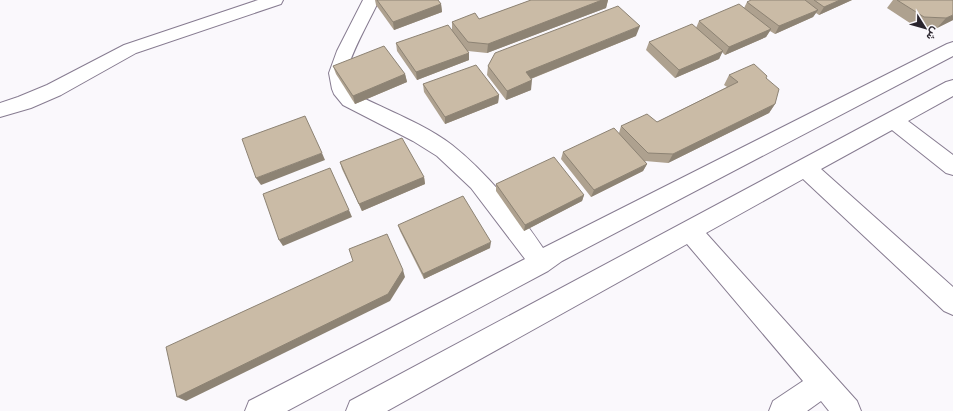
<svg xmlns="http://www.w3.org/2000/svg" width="953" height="411" font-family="'DM Sans',Vazirmatn,sans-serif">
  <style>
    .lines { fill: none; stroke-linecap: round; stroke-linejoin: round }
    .minor-casing { stroke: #877c91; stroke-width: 2 }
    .minor { fill: #fff; fill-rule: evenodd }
    .wall { fill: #aea18f }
    .shaded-wall { fill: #8d8374 }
    .building { fill: #cabba6; stroke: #8d8374 }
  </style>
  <rect width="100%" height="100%" fill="#faf8fc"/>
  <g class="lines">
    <defs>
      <g id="minor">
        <path d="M258 0H283L281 4 136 53 61 95 31 108 0 117V103L18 97 47 85 124 45Z"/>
        <path d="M363 0H379C371 18 350 54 347 72 346 81 352 89 357 95 387 110 426 125 452 145 486 172 519 212 543 248L947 44 953 42V56L562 261 548 271 287 411H245L249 401 525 259 471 188 437 156 413 141 343 105 334 94 332 89 329 73 337 51Z"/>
        <path d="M953 80V96L908 121 953 155V175L946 173 892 130 821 169 953 287V315L944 311 803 179 706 233 857 401 861 411H829L821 401 807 411H769L773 401 803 381 687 244 387 411H346L350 401 946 82Z"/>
      </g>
    </defs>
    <use href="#minor" class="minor-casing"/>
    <use href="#minor" class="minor"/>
  </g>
  <g class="wall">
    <path d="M375 0H438L441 4 442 12 394 30 376 5Z"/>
    <path d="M531 0H608L606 8 487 53 468 51 469 53V60L417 80 397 51 396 43 452 31V22L479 19Z"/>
    <path d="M751 0H852L819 15 816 13 813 17 775 34 770 31 766 37 725 55 722 52 719 59 675 78 646 50 649 42 696 28 699 21 744 8 747 2Z"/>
    <path d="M893 0H897L953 20 937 28 916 27 887 8Z"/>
    <path d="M636 36 531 79V90L506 100 487 75 488 66Z"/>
    <path d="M333 66 405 74 407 82 355 104 336 74Z"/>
    <path d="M729 75 766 78 775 104 769 113 668 163 645 161 647 164 643 171 591 197 561 159 563 152 619 133 621 126 657 122 727 87 724 85Z"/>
    <path d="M423 84 499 95 498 103 445 124 424 92Z"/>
    <path d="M340 162 424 177 425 184 362 211 342 169Z"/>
    <path d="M496 184 584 195 582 201 524 231 496 191Z"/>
    <path d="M398 225 490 248 424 279 400 231Z"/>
  </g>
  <g class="shaded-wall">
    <path d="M602 0H608L606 8 487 53 488 44Z"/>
    <path d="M840 0H852L819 15 824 7Z"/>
    <path d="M441 4 442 12 394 30 393 22Z"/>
    <path d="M818 10 813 17 775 34 779 26Z"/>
    <path d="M953 15V20L937 28 946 18Z"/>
    <path d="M640 26 636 36 525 81 526 72Z"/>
    <path d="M771 29 766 37 725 55 729 47Z"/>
    <path d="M723 51 719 59 675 78 679 70Z"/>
    <path d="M469 53V60L417 80 416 72Z"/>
    <path d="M405 74 407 82 355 104 353 96Z"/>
    <path d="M532 80 531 90 506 100 507 91Z"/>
    <path d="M499 95 498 103 445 124V117Z"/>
    <path d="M775 104 769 113 668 163 673 154Z"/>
    <path d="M322 153 325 160 261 185 256 178Z"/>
    <path d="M647 164 643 171 591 197 594 190Z"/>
    <path d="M424 177 425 184 362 211 359 204Z"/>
    <path d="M584 195 582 201 524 231 525 225Z"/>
    <path d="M349 210 352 217 283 246 279 240Z"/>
    <path d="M491 242 490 248 424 279 423 274Z"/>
    <path d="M403 270 405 277 390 301 186 401 177 397Z"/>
  </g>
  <g class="building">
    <path d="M377 0H438L441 4 393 22Z"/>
    <path d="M531 0H602L488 44 468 42 452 22 475 13 479 19Z"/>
    <path d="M751 0H805L818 10 779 26 747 2Z"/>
    <path d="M814 0H840L824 7Z"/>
    <path d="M897 0H953V15L946 18 924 17Z"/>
    <path d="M739 4 771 29 729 47 699 21Z"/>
    <path d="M618 6 640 26 526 72 532 80 507 91 488 66 495 53Z"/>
    <path d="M692 24 723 51 679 70 649 42Z"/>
    <path d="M448 25 469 53 416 72 396 43Z"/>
    <path d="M384 46 405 74 353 96 333 66Z"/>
    <path d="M754 64 767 76 766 78 779 89 775 104 673 154 648 153 621 126 647 114 657 122 738 82 729 75Z"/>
    <path d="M476 65 499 95 445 117 423 84Z"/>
    <path d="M305 116 322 153 256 178 242 139Z"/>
    <path d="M614 128 647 164 594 190 563 152Z"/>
    <path d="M402 138 424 177 359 204 340 162Z"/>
    <path d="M554 157 584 195 525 225 496 184Z"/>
    <path d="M330 168 349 210 279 240 263 194Z"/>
    <path d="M463 196 491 242 423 274 398 225Z"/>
    <path d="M387 234 403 270 388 294 177 397 166 347 353 261 349 249Z"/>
  </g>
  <g transform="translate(925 28) rotate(127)" stroke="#faf8fc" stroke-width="3" paint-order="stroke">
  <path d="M0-3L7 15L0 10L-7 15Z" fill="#29242d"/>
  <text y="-6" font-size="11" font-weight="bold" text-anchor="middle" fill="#29242d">ش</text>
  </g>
</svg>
